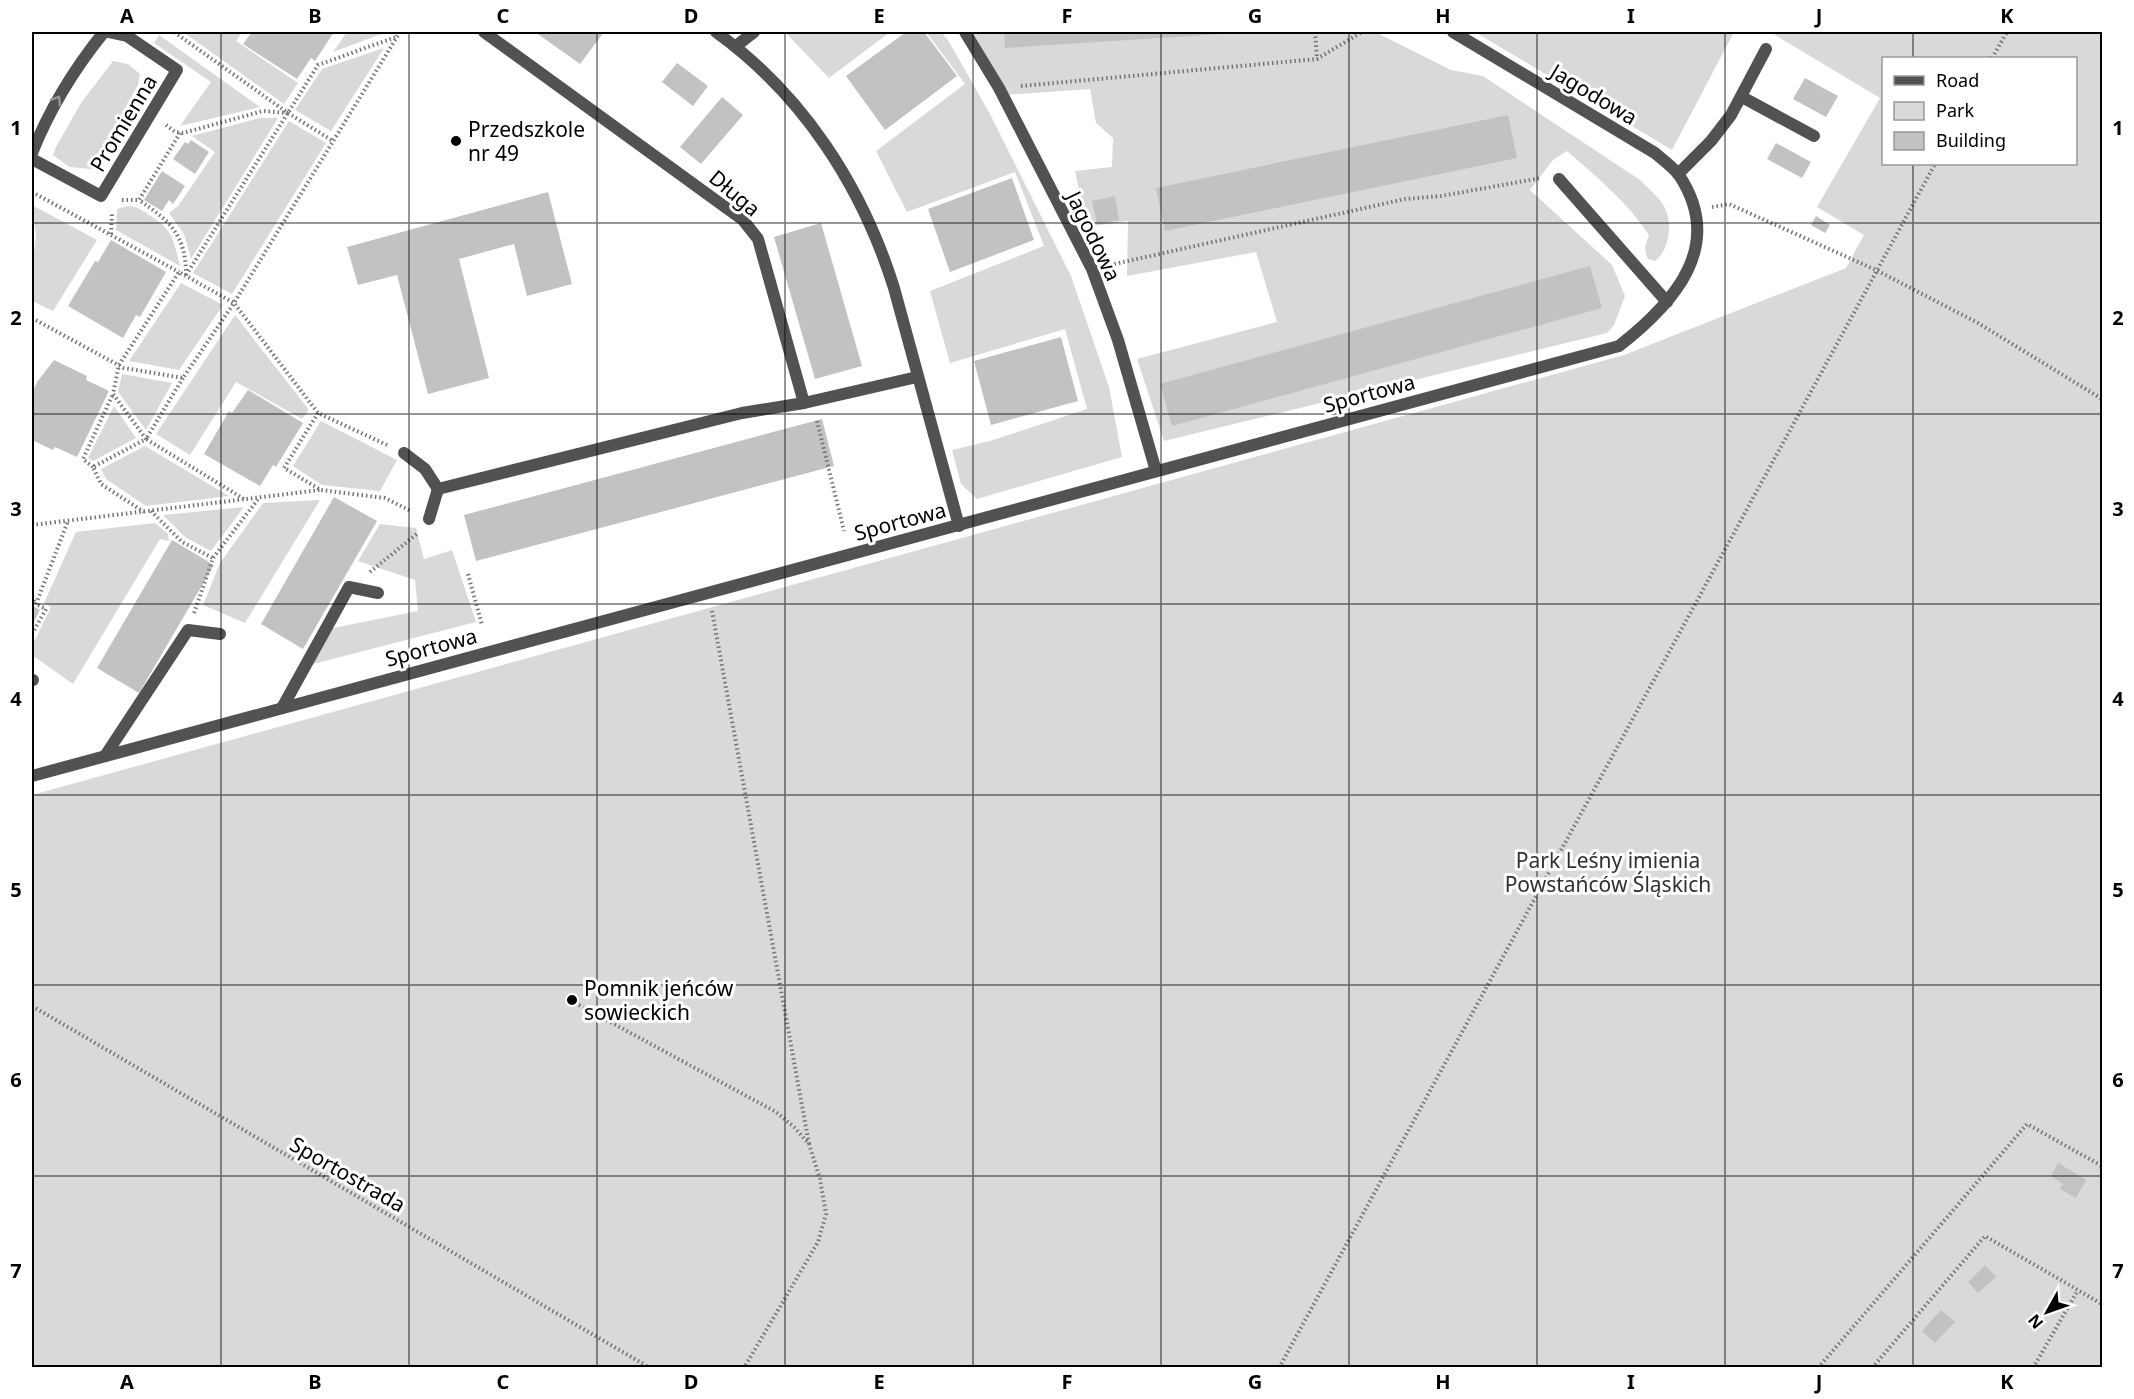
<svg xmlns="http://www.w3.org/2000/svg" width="2134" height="1399" font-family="'Noto Sans',sans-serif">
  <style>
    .green { fill: #d9d9d9; fill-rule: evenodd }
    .building { fill: #c2c2c2 }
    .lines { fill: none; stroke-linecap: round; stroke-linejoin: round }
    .path { stroke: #747474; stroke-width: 4; stroke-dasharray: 1.5 3; stroke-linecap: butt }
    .lane { stroke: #525252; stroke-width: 12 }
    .street { stroke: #525252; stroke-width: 12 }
    .oneway { stroke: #979797 }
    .grid { fill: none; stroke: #000; stroke-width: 1.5; stroke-opacity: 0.55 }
    .poi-dot { fill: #000; stroke: #fff; stroke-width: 2 }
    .labels { text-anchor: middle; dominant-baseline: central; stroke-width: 6; stroke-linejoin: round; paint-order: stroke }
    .street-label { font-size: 21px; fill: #000; stroke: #fff }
    .poi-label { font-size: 21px; fill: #000; stroke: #fff; text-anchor: start }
    .park-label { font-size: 21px; fill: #303030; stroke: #fff }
    .neatline { fill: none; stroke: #000; stroke-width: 2 }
    .grid-label { font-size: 20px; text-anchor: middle; font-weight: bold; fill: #000 }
  </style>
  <rect width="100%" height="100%" fill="#fff"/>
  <g class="green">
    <path d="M183 32H242L236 41 298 83 284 104Z"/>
    <path d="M347 32H387L333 52Z"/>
    <path d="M785 32H890L829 78Z"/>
    <path d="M926 32H941L948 40 990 114 1071 276 1109 387 1122 457 977 499 961 484 952 450 990 441 1087 409 1065 329 950 363 930 291 1044 246 1015 172 907 212 876 151 965 84Z"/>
    <path d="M967 32H1375L1451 70 1483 76 1640 180C1650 190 1663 200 1667 213 1672 229 1668 251 1655 261L1648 259C1643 250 1646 244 1649 235 1627 202 1597 177 1567 151L1553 160 1530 190 1612 265 1625 296 1614 325 1607 333 1164 441 1137 359 1277 322 1256 252 1127 276 1128 221 1087 227 1075 171 1112 167 1113 138 1096 123 1090 89 1004 95Z"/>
    <path d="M1475 32H1734L1672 150Z"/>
    <path d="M1770 32H2102V1367L32 1368V795L1624 355 1846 268 1864 235 1817 207 1880 98ZM1884 58H2076V164H1884Z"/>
    <path d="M159 35 260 107 180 126 211 82 154 43Z"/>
    <path d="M384 48 331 131 295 110 322 69Z"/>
    <path d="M113 61 128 64 140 74 138 85 91 169 69 167 53 155 56 147 81 103Z"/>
    <path d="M260 118H278L191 259 184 234 169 213 178 206 215 152 192 136Z"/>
    <path d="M289 121 326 143 232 294 193 273Z"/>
    <path d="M32 205 97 240 53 311 32 301V274L36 235Z"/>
    <path d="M128 206C137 206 142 210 149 215 173 229 174 241 180 266L116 230 117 209Z"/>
    <path d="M181 283 223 305 179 370 129 361Z"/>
    <path d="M235 315 309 410 302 419 236 382 190 455 156 434Z"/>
    <path d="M122 374 172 383 146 430 118 392Z"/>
    <path d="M114 406 136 438 93 461 88 458Z"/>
    <path d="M321 421 397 460 380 491 322 485 293 466Z"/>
    <path d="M145 446 229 496 146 506 106 479 101 469Z"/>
    <path d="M320 500 245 623 203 605 220 563 263 503Z"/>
    <path d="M244 507 211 551 185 537 163 515Z"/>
    <path d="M155 523 168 534 169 541 160 539 73 684 32 655V646L51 607 44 603 76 532Z"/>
    <path d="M380 524 416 528 424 559 452 550 476 622 313 664 333 628 418 611 415 580 358 561Z"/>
  </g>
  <g class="building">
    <path d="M252 32H334L315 61 311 58 297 79 243 44Z"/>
    <path d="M535 32H604L580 64Z"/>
    <path d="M906 32H924L957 76 885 130 846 76Z"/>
    <path d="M1004 32H1237L1238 33 1005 48Z"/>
    <path d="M677 63 708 86 693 106 662 82Z"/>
    <path d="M1805 78 1838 96 1826 117 1793 99Z"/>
    <path d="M722 97 743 115 701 164 680 147Z"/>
    <path d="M1508 115 1517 158 1165 231 1156 188Z"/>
    <path d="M191 140 209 152 195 174 173 159 185 142 188 144Z"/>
    <path d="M1776 143 1811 162 1802 178 1767 159Z"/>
    <path d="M162 171 185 186 173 204 169 200 162 211 144 200Z"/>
    <path d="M1012 178 1034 240 950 272 928 209Z"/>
    <path d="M548 192 572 284 527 296 514 244 459 259 489 378 428 394 397 275 358 285 347 247Z"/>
    <path d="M1115 196 1119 220 1097 224 1092 201Z"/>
    <path d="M1816 216 1830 225 1825 233 1811 225Z"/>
    <path d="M821 223 862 366 815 379 774 237Z"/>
    <path d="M111 240 166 272 140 317 136 315 123 338 68 306 95 261 98 262Z"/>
    <path d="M1590 266 1602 308 1172 426 1160 384Z"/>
    <path d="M1061 337 1078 401 991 425 974 361Z"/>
    <path d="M54 360 87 376 86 380 109 391 77 457 55 447 53 450 32 440V394L37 382Z"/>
    <path d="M248 390 303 423 276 467 273 465 260 486 204 454 229 411 232 413Z"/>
    <path d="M822 419 834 466 476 561 464 515Z"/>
    <path d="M334 497 377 521 303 649 261 624Z"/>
    <path d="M172 540 214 565 139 693 97 668Z"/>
    <path d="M32 605 40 610 32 626Z"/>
    <path d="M2058 1163 2086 1180 2076 1198 2060 1189 2063 1184 2051 1176Z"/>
    <path d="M1985 1265 1996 1277 1978 1293 1968 1282Z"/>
    <path d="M1941 1310 1955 1322 1935 1343 1922 1331Z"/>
  </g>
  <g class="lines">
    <g class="path">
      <path d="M1315 32 1317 59"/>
      <path d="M1992 58 2007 32"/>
      <path d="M1021 86 1317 59 1362 32"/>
      <path d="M288 113 333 141"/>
      <path d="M166 125 175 132 183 133 263 111 288 113 174 32"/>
      <path d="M180 133 139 200C170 221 186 235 186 275"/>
      <path d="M32 192 179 272"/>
      <path d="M122 200H139"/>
      <path d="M1712 207 1729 204 1876 270 1978 323 2102 399"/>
      <path d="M111 234 112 212"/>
      <path d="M1110 265 1405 199 1441 196 1541 178"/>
      <path d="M186 275 318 65 396 37"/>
      <path d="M32 318 109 360 124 368 183 378 234 303 179 272 119 365 113 394 146 439 93 467 101 484 144 512"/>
      <path d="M183 378 146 439 244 499"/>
      <path d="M318 413 284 468 321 490 385 498 411 511"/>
      <path d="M817 421 844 531"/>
      <path d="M387 445 318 413 234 303 400 32"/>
      <path d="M93 467 83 459 113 394"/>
      <path d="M151 511 182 542 213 558"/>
      <path d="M32 525 320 490"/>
      <path d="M370 572 418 533"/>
      <path d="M468 574 482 625"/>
      <path d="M32 596 36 604 68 521"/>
      <path d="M712 611 809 1144"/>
      <path d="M194 613 213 558 259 498"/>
      <path d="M32 634 46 609 36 604"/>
      <path d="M579 1005 776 1112 794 1127 809 1144 820 1179 826 1214 818 1242 744 1368"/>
      <path d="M32 1006 650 1368"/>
      <path d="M1279 1368 1935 164"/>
      <path d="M1818 1368 2027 1124 2102 1166"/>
      <path d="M1872 1368 1985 1236 2102 1304"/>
      <path d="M2033 1368 2078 1290"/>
    </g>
    <g class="lane">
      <path d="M736 46 754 32"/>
      <path d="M1742 97 1814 136"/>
      <path d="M1678 174 1711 141 1731 115 1766 49"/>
      <path d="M1559 179 1667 302"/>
      <path d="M404 453 425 469 438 489"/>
      <path d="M429 519 438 489 742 413 804 403"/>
      <path d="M32 680H33"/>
      <path d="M282 708 349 587 378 593"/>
      <path d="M105 756 188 630 220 634"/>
    </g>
    <g class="street">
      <path d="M484 32 743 220 758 239 804 403 917 377"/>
      <path d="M716 32C803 95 862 186 894 288L959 526"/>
      <path d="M965 32 999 88 1092 269 1118 340 1156 471"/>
      <path d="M32 153C50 108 74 69 104 32"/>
      <path d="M32 159 101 196 177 70 127 36 108 32"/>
      <path d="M32 776 1619 346C1674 303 1726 246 1679 175 1673 167 1663 160 1655 153L1453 32"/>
    </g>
  </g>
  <defs><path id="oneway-chevron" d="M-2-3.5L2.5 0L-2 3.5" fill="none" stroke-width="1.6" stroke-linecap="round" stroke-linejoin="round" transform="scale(1.5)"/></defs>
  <use class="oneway" href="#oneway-chevron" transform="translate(57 100) rotate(-60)"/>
  <path class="grid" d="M221 32V1368M409 32V1368M597 32V1368M785 32V1368M973 32V1368M1161 32V1368M1349 32V1368M1537 32V1368M1725 32V1368M1913 32V58M1913 164V1368M32 223H2102M32 414H2102M32 604H2102M32 795H2102M32 985H2102M32 1176H2102"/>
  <g class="poi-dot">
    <circle cx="456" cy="141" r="6"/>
    <circle cx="572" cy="1000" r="6"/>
  </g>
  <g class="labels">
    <g class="street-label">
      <text transform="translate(1594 94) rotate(31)">Jagodowa</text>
      <text transform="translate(123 123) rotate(-59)">Promienna</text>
      <text transform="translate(735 193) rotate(40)">Długa</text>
      <text transform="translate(1094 236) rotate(64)">Jagodowa</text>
      <text transform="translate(1369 393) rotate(-15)">Sportowa</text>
      <text transform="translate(900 521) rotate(-15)">Sportowa</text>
      <text transform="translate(431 647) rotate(-15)">Sportowa</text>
      <text transform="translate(348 1174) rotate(30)">Sportostrada</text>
    </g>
    <g class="poi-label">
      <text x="468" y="129">Przedszkole<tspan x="468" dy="24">nr 49</tspan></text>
      <text x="584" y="988">Pomnik jeńców<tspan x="584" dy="24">sowieckich</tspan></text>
    </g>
    <g class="park-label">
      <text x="1608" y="860">Park Leśny imienia<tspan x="1608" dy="24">Powstańców Śląskich</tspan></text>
    </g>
  </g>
  <rect width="2134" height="1399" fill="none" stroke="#ffffff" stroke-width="66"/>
  <rect x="1882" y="57" width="195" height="108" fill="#ffffff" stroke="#999999" stroke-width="1.5"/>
  <rect x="1894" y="76" width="30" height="9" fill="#525252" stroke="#999999" stroke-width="1.5"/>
  <text x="1936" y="87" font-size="18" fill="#000000">Road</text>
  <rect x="1894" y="102" width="30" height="18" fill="#d9d9d9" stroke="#999999" stroke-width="1.5"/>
  <text x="1936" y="117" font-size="18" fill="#000000">Park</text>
  <rect x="1894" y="132" width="30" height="18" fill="#c2c2c2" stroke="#999999" stroke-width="1.5"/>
  <text x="1936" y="147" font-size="18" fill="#000000">Building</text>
  <g transform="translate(2047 1312) rotate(230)" stroke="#ffffff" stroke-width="4.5" paint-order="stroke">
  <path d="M0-4.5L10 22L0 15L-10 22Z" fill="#000000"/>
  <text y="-9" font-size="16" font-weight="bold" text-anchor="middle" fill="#000000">N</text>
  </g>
  <rect x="33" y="33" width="2068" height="1333" class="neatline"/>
  <g class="grid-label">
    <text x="127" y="23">A</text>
    <text x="315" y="23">B</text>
    <text x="503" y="23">C</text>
    <text x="691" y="23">D</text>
    <text x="879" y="23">E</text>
    <text x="1067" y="23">F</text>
    <text x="1255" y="23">G</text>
    <text x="1443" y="23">H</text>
    <text x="1631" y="23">I</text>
    <text x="1819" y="23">J</text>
    <text x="2007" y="23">K</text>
    <text x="16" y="135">1</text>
    <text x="2118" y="135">1</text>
    <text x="16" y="325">2</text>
    <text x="2118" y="325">2</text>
    <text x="16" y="516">3</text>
    <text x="2118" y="516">3</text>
    <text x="16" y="706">4</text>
    <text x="2118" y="706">4</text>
    <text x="16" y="897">5</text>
    <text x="2118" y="897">5</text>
    <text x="16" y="1087">6</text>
    <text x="2118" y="1087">6</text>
    <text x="16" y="1278">7</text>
    <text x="2118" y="1278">7</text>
    <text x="127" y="1389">A</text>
    <text x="315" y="1389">B</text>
    <text x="503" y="1389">C</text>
    <text x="691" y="1389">D</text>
    <text x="879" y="1389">E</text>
    <text x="1067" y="1389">F</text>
    <text x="1255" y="1389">G</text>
    <text x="1443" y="1389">H</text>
    <text x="1631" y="1389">I</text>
    <text x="1819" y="1389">J</text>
    <text x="2007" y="1389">K</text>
  </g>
</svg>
